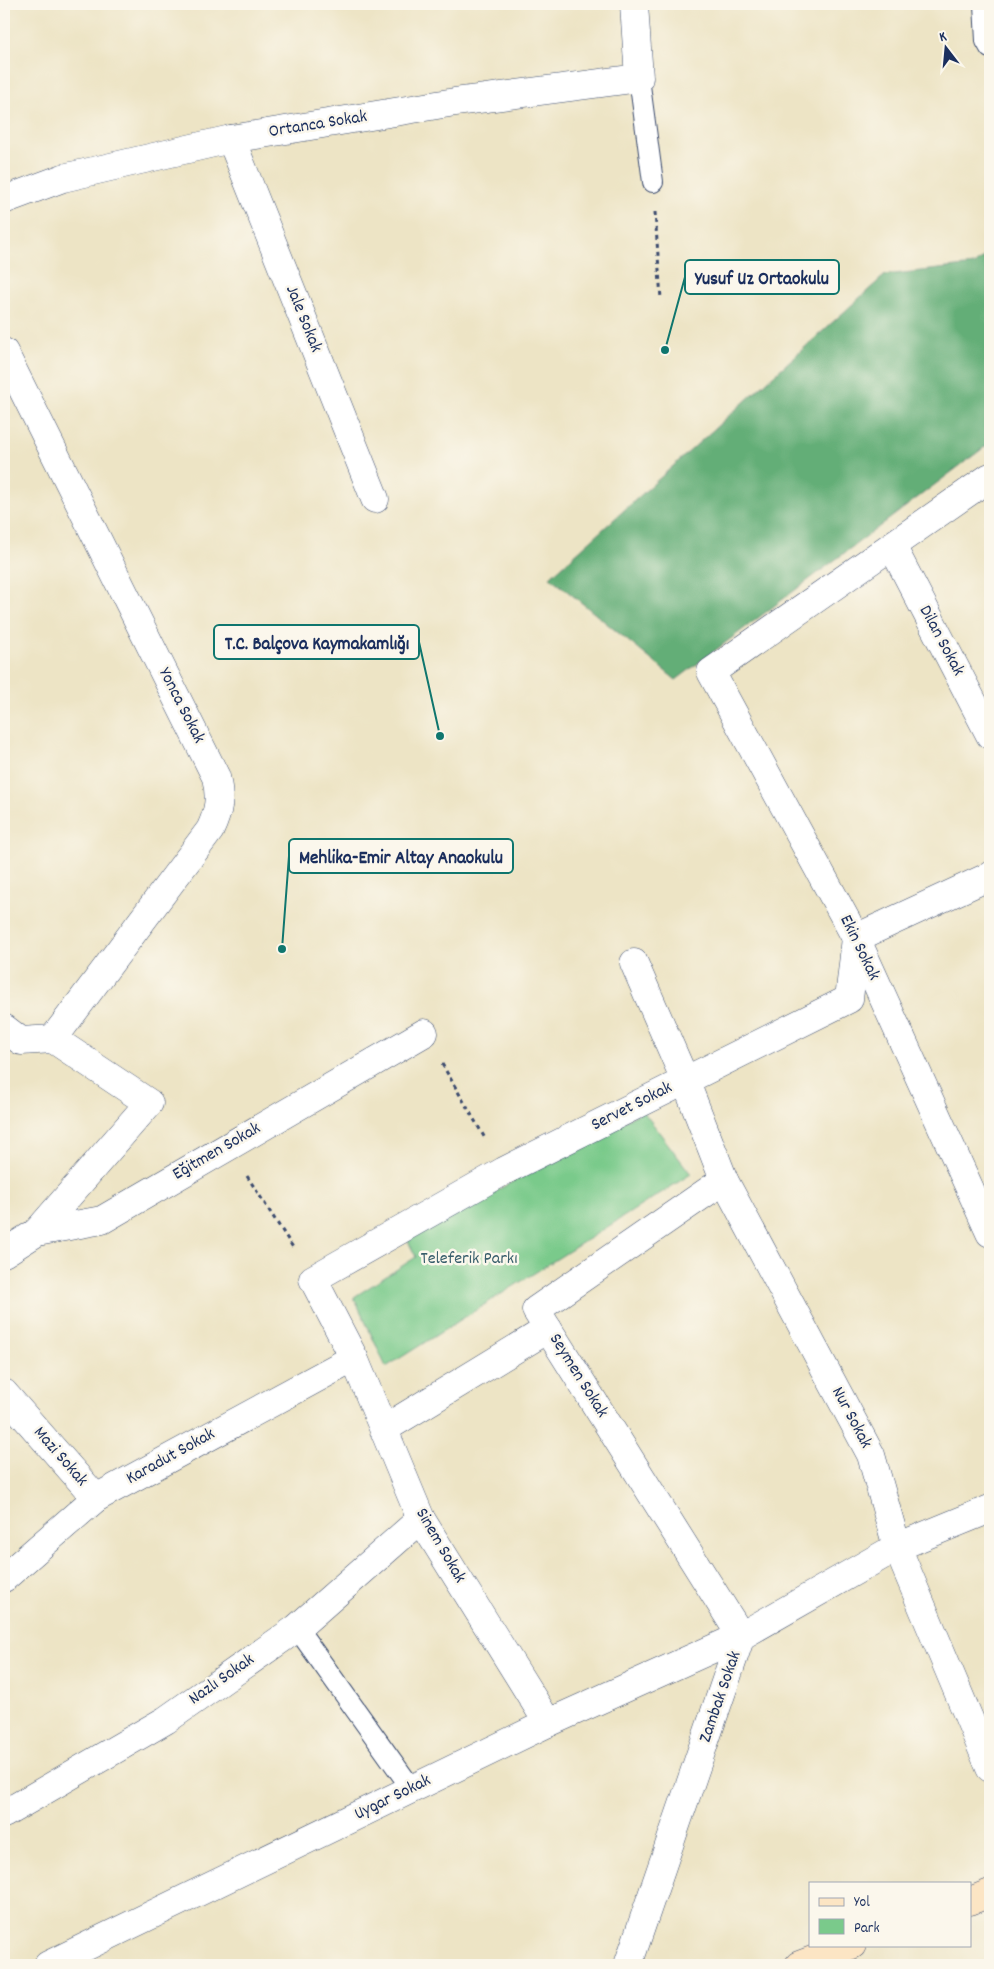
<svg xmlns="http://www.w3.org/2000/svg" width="994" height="1969" font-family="Dekko,sans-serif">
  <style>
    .green { fill: #7aca8b; stroke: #4a7c74 }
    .forest { fill: #63ae77; stroke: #3f6e6a }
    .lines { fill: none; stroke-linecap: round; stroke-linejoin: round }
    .lane-casing { stroke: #3a4a6d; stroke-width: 22 }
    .street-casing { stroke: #3a4a6d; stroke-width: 29 }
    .secondary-casing { stroke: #3a4a6d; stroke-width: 29 }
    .path { stroke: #3a4a6d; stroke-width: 3; stroke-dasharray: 4 4; stroke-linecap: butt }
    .lane { stroke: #fff; stroke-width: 20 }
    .street { stroke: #fff; stroke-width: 28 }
    .secondary { stroke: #fce5c4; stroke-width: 28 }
    .labels { text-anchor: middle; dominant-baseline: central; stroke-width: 5; stroke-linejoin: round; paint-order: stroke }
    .street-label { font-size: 18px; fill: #1b2f5e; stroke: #fbf7ec }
    .park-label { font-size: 18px; fill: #385e6c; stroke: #fbf7ec }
    .leader { fill: none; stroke: #0f766e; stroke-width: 2 }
    .callout-dot { fill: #0f766e; stroke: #fbf7ec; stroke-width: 2 }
    .callout { fill: #fbf7ec; stroke: #0f766e; stroke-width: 2 }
    .callout-label { font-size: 19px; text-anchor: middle; font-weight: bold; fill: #1b2f5e }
  </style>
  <rect width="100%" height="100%" fill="#fbf7ec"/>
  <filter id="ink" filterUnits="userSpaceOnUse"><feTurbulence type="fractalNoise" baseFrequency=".02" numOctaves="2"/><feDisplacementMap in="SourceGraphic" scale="10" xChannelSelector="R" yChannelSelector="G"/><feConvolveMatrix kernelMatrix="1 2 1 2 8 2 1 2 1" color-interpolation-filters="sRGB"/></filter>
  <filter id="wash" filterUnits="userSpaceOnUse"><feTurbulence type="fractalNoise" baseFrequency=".0096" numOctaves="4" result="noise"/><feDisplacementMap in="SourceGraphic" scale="20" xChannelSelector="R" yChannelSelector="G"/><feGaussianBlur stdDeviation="1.12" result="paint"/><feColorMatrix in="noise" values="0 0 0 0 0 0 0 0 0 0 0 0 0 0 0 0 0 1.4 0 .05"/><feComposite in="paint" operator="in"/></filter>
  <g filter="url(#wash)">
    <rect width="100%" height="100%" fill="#ede4c5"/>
    <path class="green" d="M643 1111 691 1174 386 1367 354 1297 416 1257 407 1239Z"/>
    <path class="forest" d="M990 251V443L676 680 550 577 885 275 974 265Z"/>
  </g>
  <g filter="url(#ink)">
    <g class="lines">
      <defs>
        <g id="lane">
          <path d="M984 4 986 41 990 48"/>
          <path d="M639 78 653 182"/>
          <path d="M297 1628 412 1789"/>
        </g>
        <g id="street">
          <path d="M231 139 375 499"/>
          <path d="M4 200 63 178 231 139 455 102 639 78 634 4"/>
          <path d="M4 352 216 777C221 798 219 811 210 830L53 1039"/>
          <path d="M990 477 711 672 856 938 990 1233"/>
          <path d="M892 546 990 735"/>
          <path d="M634 963 685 1080 724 1180 871 1455 897 1547 990 1768"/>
          <path d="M4 1028 21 1041 53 1039"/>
          <path d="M37 1232 149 1103 53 1039"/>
          <path d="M4 1253 37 1232 102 1220 424 1033"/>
          <path d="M4 1393 96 1498"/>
          <path d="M384 1429 548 1329"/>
          <path d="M4 1578 96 1498 354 1358"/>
          <path d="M548 1723 421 1519 354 1358 313 1279 504 1171 849 999 856 938 990 876"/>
          <path d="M4 1814 166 1720 297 1628 421 1519"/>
          <path d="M48 1965 548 1723 741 1636 536 1310 724 1180"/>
          <path d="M628 1965 741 1636 897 1547 990 1509"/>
        </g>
        <g id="secondary">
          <path d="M970 1901 990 1893"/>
          <path d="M799 1965 852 1945"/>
        </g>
      </defs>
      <use href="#lane" class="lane-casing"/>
      <use href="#street" class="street-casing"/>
      <use href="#secondary" class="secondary-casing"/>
      <g class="path">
        <path d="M655 212 661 299"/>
        <path d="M442 1064 486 1140"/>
        <path d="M247 1176 294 1249"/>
      </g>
      <use href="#lane" class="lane"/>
      <use href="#street" class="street"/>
      <use href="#secondary" class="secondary"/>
    </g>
  </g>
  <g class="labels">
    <g class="street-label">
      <text transform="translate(318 125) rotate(-9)">Ortanca Sokak</text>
      <text transform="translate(303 319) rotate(68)">Jale Sokak</text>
      <text transform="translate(941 641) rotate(62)">Dilan Sokak</text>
      <text transform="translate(181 706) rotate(63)">Yonca Sokak</text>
      <text transform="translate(859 948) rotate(64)">Ekin Sokak</text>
      <text transform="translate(632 1107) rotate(-27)">Servet Sokak</text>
      <text transform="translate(217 1152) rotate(-30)">Eğitmen Sokak</text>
      <text transform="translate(578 1376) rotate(58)">Seymen Sokak</text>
      <text transform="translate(851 1418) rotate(62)">Nur Sokak</text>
      <text transform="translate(60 1457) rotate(49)">Mazi Sokak</text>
      <text transform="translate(171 1457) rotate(-29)">Karadut Sokak</text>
      <text transform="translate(440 1546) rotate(60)">Sinem Sokak</text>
      <text transform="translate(222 1680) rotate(-35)">Nazlı Sokak</text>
      <text transform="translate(721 1697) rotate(-71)">Zambak Sokak</text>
      <text transform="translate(393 1798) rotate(-26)">Uygar Sokak</text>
    </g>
    <g class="park-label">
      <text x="469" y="1259">Teleferik Parkı</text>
    </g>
  </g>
  <path class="leader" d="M665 350L685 277M440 736L419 642M282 949L289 856"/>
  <g class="callout-dot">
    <circle cx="665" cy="350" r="5"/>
    <circle cx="440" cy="736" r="5"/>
    <circle cx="282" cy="949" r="5"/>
  </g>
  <g class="callout">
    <rect x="685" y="260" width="154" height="34" rx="5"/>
    <rect x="214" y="625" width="205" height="34" rx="5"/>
    <rect x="289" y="839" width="224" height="34" rx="5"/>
  </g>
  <g class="callout-label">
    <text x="762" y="284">Yusuf Uz Ortaokulu</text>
    <text x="317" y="649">T.C. Balçova Kaymakamlığı</text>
    <text x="401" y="863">Mehlika-Emir Altay Anaokulu</text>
  </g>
  <rect width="994" height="1969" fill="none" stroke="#fbf7ec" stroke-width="20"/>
  <rect x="809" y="1882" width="162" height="65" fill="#fbf7ec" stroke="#a1a7b3"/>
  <rect x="819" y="1898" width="25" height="8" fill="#fce5c4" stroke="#a1a7b3"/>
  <text x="854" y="1906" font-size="15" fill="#1b2f5e">Yol</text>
  <rect x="819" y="1919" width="25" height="15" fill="#7aca8b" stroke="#a1a7b3"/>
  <text x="854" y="1932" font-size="15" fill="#1b2f5e">Park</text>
  <g transform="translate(946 48) rotate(344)" stroke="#fbf7ec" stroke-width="4" paint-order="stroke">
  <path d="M0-4L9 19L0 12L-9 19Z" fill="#1b2f5e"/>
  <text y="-8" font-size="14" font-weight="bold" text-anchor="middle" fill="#1b2f5e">K</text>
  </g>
</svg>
